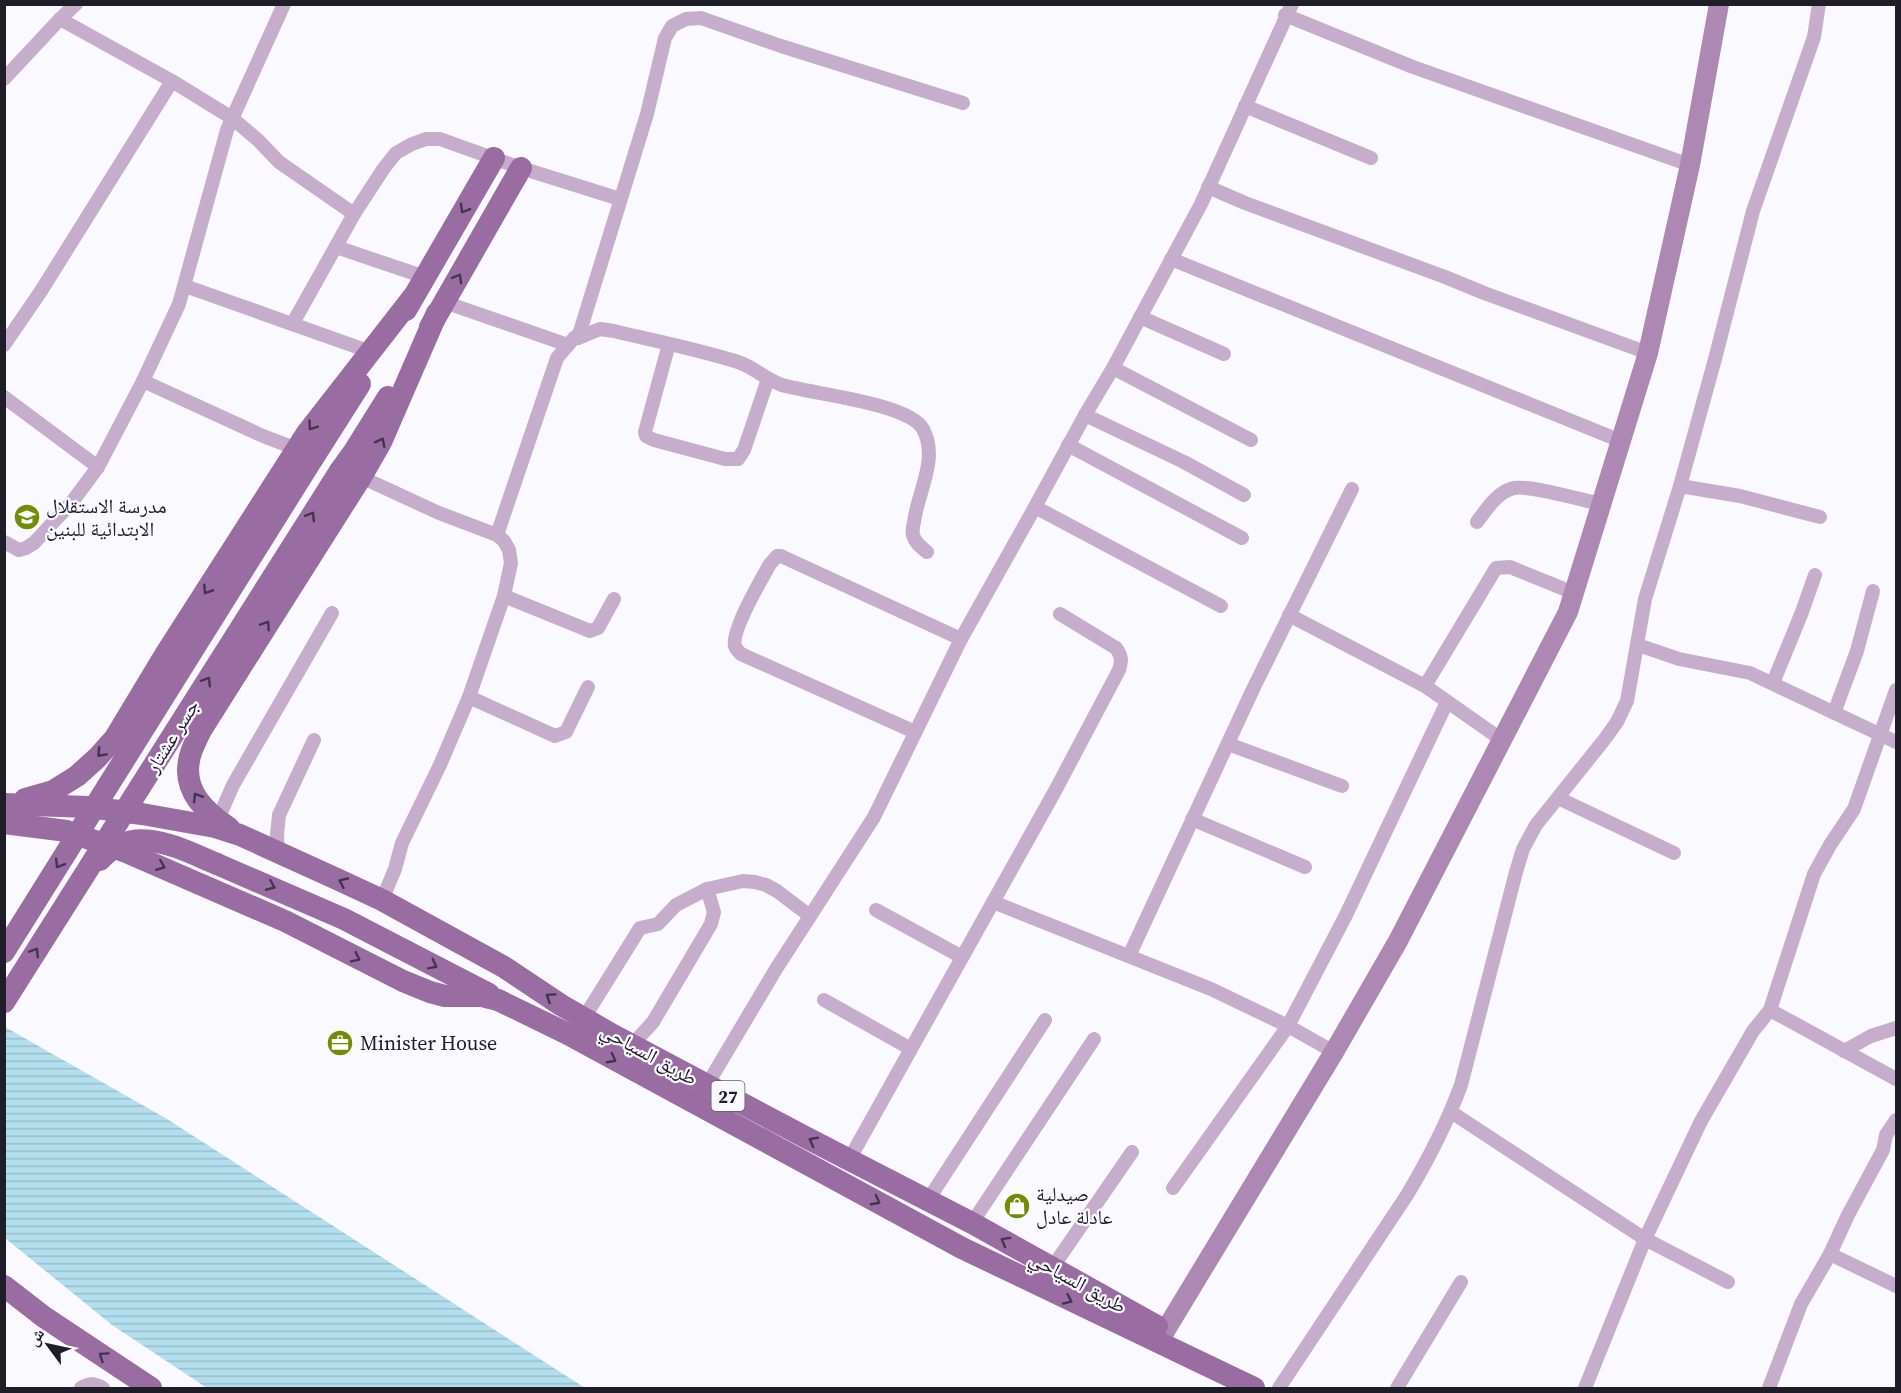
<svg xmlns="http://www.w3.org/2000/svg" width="1901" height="1393" font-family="'Source Serif 4','Noto Naskh Arabic',serif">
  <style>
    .water { fill: url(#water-rules) }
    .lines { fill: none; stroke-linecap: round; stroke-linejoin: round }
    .street { stroke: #c6adcb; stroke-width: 14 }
    .secondary { stroke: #ac88b3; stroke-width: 20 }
    .primary { stroke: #996da2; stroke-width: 22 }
    .primary-bridge { stroke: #996da2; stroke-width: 22 }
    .oneway { stroke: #43354d }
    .labels { text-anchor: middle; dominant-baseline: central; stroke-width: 4.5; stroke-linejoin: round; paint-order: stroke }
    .shield { fill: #f9f9ff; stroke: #605f68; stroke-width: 1.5 }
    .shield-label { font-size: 18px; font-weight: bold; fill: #1e1d28 }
    .poi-label { font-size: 20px; fill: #1e1d28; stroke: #f9f9ff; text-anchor: start }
    .street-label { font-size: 20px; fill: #1e1d28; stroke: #f9f9ff }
  </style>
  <defs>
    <pattern id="water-rules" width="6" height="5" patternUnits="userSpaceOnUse" patternTransform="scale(1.5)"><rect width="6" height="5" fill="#b2deed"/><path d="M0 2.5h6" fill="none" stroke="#99becb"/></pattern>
  </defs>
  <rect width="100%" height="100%" fill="#f9f9ff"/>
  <path class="water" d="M5 1027 167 1119 585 1388H207L112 1325 5 1238Z"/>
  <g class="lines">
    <g class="street">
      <path d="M1285 15 1413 67 1690 165"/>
      <path d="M60 19 172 81 232 118 259 141 279 162 354 214"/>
      <path d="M4 79 60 19 76 4"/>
      <path d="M1245 106 1371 158"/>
      <path d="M1208 187 1245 203 1445 277 1484 293 1648 353"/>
      <path d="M336 247 425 277"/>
      <path d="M1171 259 1621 441"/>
      <path d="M185 286 371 352"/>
      <path d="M444 302 568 345"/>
      <path d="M1140 317 1224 354"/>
      <path d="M293 323 354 214 384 168 396 153 412 144 426 139H440L521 168 620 199"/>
      <path d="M578 338 647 114 665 38 672 26 686 19 701 18 781 46 963 103"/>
      <path d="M669 344 645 432 646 436 654 440 725 459H738L744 450 768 379"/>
      <path d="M4 345 41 291 172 81"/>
      <path d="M1113 368 1251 440"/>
      <path d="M143 381 263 436 297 449"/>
      <path d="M4 397 98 467"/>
      <path d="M1085 415 1184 462 1244 495"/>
      <path d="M1068 445 1242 538"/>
      <path d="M361 477 439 513 497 535 504 541 509 550 511 563 504 596 469 697 440 765 402 843 395 869 382 900"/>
      <path d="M1680 486 1740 496 1820 517"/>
      <path d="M1035 507 1221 606"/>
      <path d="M1477 522C1486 510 1498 491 1514 488 1531 485 1582 500 1601 504"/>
      <path d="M497 535 557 358 575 337 578 338 600 329 614 331C655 341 697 349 738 362 754 367 766 380 782 385 812 394 909 403 923 429 939 459 918 491 914 522 913 526 912 531 913 535 915 543 921 547 927 552"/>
      <path d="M4 542 19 550 26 548 34 543 72 502 98 467 143 381 179 304 227 130 284 4"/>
      <path d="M504 596 590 631 598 628 614 599"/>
      <path d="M1289 615 1425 686 1502 740"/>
      <path d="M1638 645 1679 659 1750 673 1896 742"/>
      <path d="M1773 683 1802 612 1815 575"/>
      <path d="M1425 686 1496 568 1510 567 1574 593"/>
      <path d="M469 697 555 736 566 732 588 687"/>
      <path d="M1834 713 1857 651 1873 591"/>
      <path d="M915 732 741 654C739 652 736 649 735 646 731 631 761 580 770 564L777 556H781L961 639"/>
      <path d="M1228 744 1342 786"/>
      <path d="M1558 798 1674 853"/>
      <path d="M1192 819 1305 867"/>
      <path d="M216 824 233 785 332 613"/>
      <path d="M278 852 277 835 279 815 314 740"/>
      <path d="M993 902 1211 989 1288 1026 1334 1052"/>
      <path d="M876 910 962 957"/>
      <path d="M1129 956 1254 687 1352 489"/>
      <path d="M824 1000 911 1049"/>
      <path d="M1770 1010 1896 1079"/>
      <path d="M584 1018 640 928 658 924 676 905 707 889 743 881 755 882 766 885 777 891 810 916"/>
      <path d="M632 1045 653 1022 711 924 714 912 707 889"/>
      <path d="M1844 1051 1871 1036 1896 1028"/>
      <path d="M707 1085 776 969 874 817 961 639 1035 507 1085 415 1113 368 1201 204 1292 4"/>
      <path d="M1451 1112 1645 1239 1728 1282"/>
      <path d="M849 1160 1055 791 1119 670C1122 661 1122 656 1116 648L1060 614"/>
      <path d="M1173 1188 1288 1026 1346 915 1447 702"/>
      <path d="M928 1200 1045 1020"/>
      <path d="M972 1223 1094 1039"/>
      <path d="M1830 1254 1896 1286"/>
      <path d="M1052 1268 1132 1152"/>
      <path d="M81 1388C89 1383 94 1383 103 1388"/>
      <path d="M1279 1388 1407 1195C1428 1160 1447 1123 1461 1085L1516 872 1523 849 1536 825 1604 740 1617 722 1627 701 1645 599 1680 486 1715 359 1753 211 1814 37 1819 4"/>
      <path d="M1397 1388 1461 1282"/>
      <path d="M1585 1388 1645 1239 1701 1121 1753 1031 1770 1010 1814 874 1830 845 1854 809 1896 690"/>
      <path d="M1769 1388 1801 1304 1830 1254 1848 1215 1883 1150 1886 1135 1896 1120"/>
    </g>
    <path class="secondary" d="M1165 1331 1334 1052 1398 941 1568 612 1648 353 1690 165 1719 4"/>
    <g class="primary">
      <path d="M406 310 494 158"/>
      <path d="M430 327 521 168"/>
      <path d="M313 458 360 384"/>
      <path d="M340 471 353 453 388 397"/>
      <path d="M25 799 53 791 77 776 97 758 115 738 165 655 307 433 413 297"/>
      <path d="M4 804 88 807 142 814 215 827 240 835 339 880 382 900 504 967 561 1005 613 1035 807 1138 972 1223 1157 1326"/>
      <path d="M4 823 67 831 126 852 285 921 403 981 430 992 445 996H482L498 1000 568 1034 962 1248 1254 1388"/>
      <path d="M229 828C206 812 183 792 189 761 190 751 197 739 201 730L361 477 381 442 437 313"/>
      <path d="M217 864 344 919 489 994"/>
      <path d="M4 1286 44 1317 151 1388"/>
    </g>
    <g class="primary-bridge">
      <path d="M100 860C134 822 178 848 217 864"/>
      <path d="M4 952 313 458"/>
      <path d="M4 1002 340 471"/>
    </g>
  </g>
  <defs><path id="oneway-chevron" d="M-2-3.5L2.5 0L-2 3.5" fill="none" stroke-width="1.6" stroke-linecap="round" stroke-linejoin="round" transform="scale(1.5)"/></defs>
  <g class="oneway">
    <use href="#oneway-chevron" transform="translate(464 209) rotate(120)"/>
    <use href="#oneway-chevron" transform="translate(458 278) rotate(-60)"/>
    <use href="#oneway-chevron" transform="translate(312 426) rotate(126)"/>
    <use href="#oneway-chevron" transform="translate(381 442) rotate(-63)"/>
    <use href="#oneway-chevron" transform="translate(311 516) rotate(-58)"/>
    <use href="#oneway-chevron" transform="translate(207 590) rotate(123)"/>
    <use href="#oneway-chevron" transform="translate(266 625) rotate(-57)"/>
    <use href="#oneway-chevron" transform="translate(207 681) rotate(-58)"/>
    <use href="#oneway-chevron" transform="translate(101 753) rotate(133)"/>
    <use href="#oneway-chevron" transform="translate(197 797) rotate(-121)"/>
    <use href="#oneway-chevron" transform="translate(59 864) rotate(122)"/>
    <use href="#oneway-chevron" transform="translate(161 866) rotate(22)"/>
    <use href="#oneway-chevron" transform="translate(343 882) rotate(-155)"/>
    <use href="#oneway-chevron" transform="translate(271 886) rotate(23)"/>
    <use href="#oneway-chevron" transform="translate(35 952) rotate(-57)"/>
    <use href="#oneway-chevron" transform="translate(356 958) rotate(26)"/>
    <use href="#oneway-chevron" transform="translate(433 965) rotate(27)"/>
    <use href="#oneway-chevron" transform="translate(550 997) rotate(-146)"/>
    <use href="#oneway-chevron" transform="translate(612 1059) rotate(28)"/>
    <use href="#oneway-chevron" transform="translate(813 1141) rotate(-153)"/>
    <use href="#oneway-chevron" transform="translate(876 1201) rotate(28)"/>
    <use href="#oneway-chevron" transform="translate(1005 1241) rotate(-151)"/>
    <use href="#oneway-chevron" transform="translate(1068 1300) rotate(25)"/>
    <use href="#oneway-chevron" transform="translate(103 1356) rotate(-146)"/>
  </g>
  <defs>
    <symbol id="school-disc" viewBox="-11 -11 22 22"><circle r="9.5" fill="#718c05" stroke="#f9f9ff"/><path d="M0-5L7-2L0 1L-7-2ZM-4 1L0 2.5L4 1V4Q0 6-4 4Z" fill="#fff"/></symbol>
    <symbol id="office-disc" viewBox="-11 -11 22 22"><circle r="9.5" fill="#718c05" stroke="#f9f9ff"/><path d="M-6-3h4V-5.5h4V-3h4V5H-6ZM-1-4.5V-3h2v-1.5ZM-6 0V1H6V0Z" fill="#fff"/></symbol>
    <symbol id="shop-disc" viewBox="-11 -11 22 22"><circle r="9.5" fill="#718c05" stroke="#f9f9ff"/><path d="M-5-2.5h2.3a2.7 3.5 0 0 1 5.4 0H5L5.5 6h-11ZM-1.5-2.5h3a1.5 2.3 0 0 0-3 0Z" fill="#fff"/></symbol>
  </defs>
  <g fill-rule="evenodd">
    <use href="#school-disc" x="12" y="502" width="30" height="30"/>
    <use href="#office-disc" x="325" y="1028" width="30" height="30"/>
    <use href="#shop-disc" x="1002" y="1191" width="30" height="30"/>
  </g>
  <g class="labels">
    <rect class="shield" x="711.5" y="1081" width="33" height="30" rx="4.5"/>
    <g class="shield-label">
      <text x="728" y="1096">27</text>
    </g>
    <g class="poi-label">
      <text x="46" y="506">مدرسة الاستقلال<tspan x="46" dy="23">الابتدائية للبنين</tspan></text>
      <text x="360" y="1043">Minister House</text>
      <text x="1036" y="1194">صيدلية<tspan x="1036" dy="23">عادلة عادل</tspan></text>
    </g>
    <g class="street-label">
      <text transform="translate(172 736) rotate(-58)">جسر عشتار</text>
      <text transform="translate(649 1054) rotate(29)">طريق السياحي</text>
      <text transform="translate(1078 1282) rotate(29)">طريق السياحي</text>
    </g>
  </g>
  <rect width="1901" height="1393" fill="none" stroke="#1e1d28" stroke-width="12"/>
  <g transform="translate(48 1345) rotate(303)" stroke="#f9f9ff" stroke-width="4.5" paint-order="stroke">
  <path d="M0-4.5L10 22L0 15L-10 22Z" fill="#1e1d28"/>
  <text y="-9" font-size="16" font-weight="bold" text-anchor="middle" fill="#1e1d28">ش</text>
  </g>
</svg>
